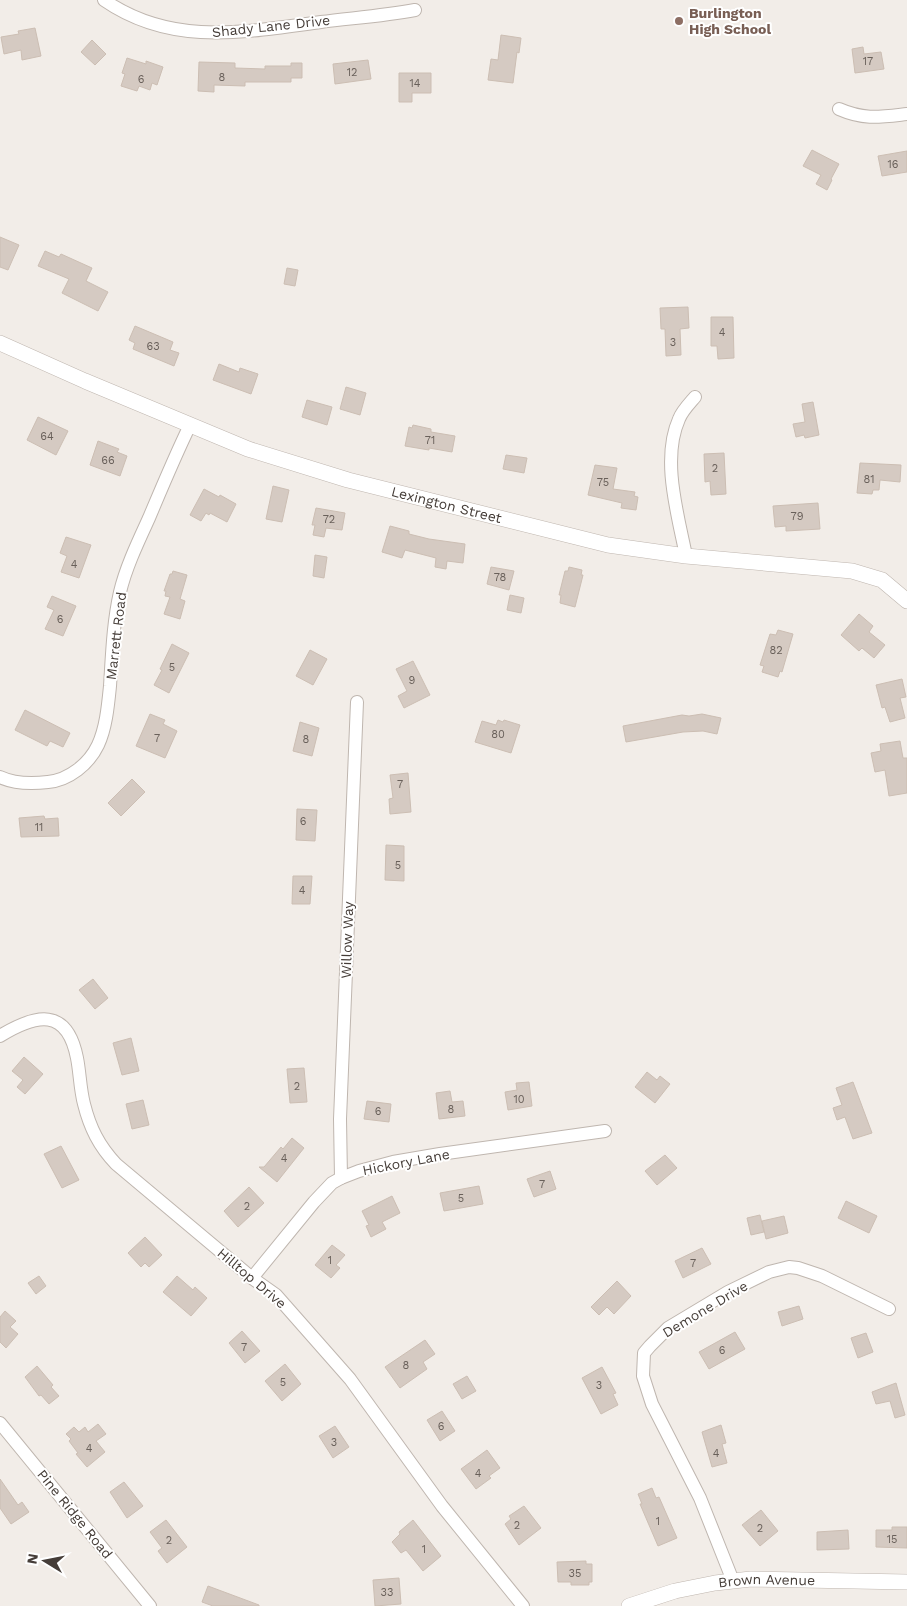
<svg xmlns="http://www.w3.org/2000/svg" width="907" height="1606" font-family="'Work Sans',sans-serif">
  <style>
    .building { fill: #d5cac2; stroke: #ccbeb3 }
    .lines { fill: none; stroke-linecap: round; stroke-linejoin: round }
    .minor-casing { stroke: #bfb6af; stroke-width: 14 }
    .tertiary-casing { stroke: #bfb6af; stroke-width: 16 }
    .minor { stroke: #fff; stroke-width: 12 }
    .tertiary { stroke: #fff; stroke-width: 15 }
    .education-dot { fill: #8d6e63; stroke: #fff; stroke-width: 2 }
    .labels { text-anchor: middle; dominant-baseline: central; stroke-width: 4; stroke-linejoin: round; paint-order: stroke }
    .number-label { font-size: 11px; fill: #69605a }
    .education-label { font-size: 14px; font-weight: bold; fill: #785e54; stroke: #fff; text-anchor: start }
    .street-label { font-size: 14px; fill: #453d38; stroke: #fff }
  </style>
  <rect width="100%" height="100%" fill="#f2ede8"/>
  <g class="building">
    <path d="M35 28 41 56 22 60 21 50 4 54 1 37 19 34 18 31Z"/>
    <path d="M501 35 521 38 519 53 517 52 513 83 488 80 491 59 498 60Z"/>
    <path d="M92 40 106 54 95 65 81 52Z"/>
    <path d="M863 47 864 54 881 52 884 69 855 73 852 49Z"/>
    <path d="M127 58 146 64V61L163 67 157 85 152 83 150 90 139 86 137 91 121 86 125 74 122 73Z"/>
    <path d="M368 60 371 79 335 84 333 64Z"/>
    <path d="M199 62 235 63V68L265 69V66H291V63H302V78H291V82H245V86L214 85V92L198 91Z"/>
    <path d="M399 73H431V93H412V102H399Z"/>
    <path d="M812 150 839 164 831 179 832 180 827 190 816 184 821 175 803 166Z"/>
    <path d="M907 151V172L882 176 878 156Z"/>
    <path d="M0 237 19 245 8 270 0 267Z"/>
    <path d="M45 251 59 257 61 254 92 268 86 281 108 292 98 311 62 293 69 279 38 266Z"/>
    <path d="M287 268 298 270 295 286 284 284Z"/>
    <path d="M688 307 689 328 680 329 681 355 666 356 665 329H661L660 308Z"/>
    <path d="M711 317H733L734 358 718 359 717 346H711Z"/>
    <path d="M135 326 173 342 170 350 179 353 174 366 133 349 135 343 129 340Z"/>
    <path d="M219 364 239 372 240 368 258 374 251 394 213 380Z"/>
    <path d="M346 387 366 393 360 415 340 409Z"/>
    <path d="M307 400 332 407 327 425 302 417Z"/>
    <path d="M813 402 819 435 805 438 804 435 796 437 793 424 805 422 802 404Z"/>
    <path d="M38 417 68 431 56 455 27 440Z"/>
    <path d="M413 425 431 429V432L455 436 452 452 429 448V450L405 446 409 427 412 428Z"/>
    <path d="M98 441 119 449 117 452 127 456 120 476 90 465Z"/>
    <path d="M724 453 726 494 711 495 710 481 705 482 704 454Z"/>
    <path d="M506 455 527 458 524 473 503 469Z"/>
    <path d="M860 463 901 465 900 482 880 480 879 490H873L872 494 857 493Z"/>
    <path d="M595 465 617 468 613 489 635 492 634 496 638 497 636 510 621 508 622 503 588 495Z"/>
    <path d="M273 486 289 490 282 522 266 519Z"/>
    <path d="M204 489 219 497 220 495 236 504 227 522 210 513 209 515 206 513 201 521 190 515Z"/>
    <path d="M818 503 820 529 786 531V526L775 527 773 506Z"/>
    <path d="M316 508 345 513 342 530 326 528 324 537 313 535 315 525H312Z"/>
    <path d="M390 526 409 531V534L429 539 465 544 463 563 447 561 446 569 435 567 436 558 405 550 402 558 382 552Z"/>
    <path d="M66 537 91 545 79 578 61 572 67 556 60 553Z"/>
    <path d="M315 555 327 557 324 578 313 576Z"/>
    <path d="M491 567 514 571 509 590 487 584Z"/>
    <path d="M569 567 582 570 581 575H583L575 607 560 603 561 595H559L565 571H568Z"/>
    <path d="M173 571 187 575 180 599 185 601 180 619 164 614 170 597 165 596 166 591H164L170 574H172Z"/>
    <path d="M510 595 524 598 521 613 507 610Z"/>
    <path d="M52 596 76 606 63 636 45 629 54 610 47 607Z"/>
    <path d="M859 614 873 626 869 632 885 645 874 658 862 648 859 651 841 635Z"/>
    <path d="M778 630 793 634 782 672 780 671 778 677 762 672 764 666 760 665 770 634 776 635Z"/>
    <path d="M172 644 189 653 169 693 154 685 162 670 160 669Z"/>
    <path d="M310 650 327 659 313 685 296 676Z"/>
    <path d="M413 661 430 695 404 708 398 696 407 691 396 669Z"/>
    <path d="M902 679 906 697 900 698 905 718 890 722 885 707 882 708 876 685Z"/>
    <path d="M25 710 70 733 63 747 50 741 47 746 15 730Z"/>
    <path d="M150 714 165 720 163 724 177 731 165 758 136 746Z"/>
    <path d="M702 714 721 718 717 734 703 731 683 732 626 742 623 726 682 715 689 716Z"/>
    <path d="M498 720 503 722 504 720 520 725 511 753 475 742 482 721 496 725Z"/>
    <path d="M300 722 319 728 312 756 293 751Z"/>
    <path d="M900 741 903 758H907V793L889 796 885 770 875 772 871 753 881 751 880 744Z"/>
    <path d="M408 773 411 812 390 814 389 799 393 798 390 775Z"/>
    <path d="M132 779 145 792 121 816 108 803Z"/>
    <path d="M297 809 317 810 315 841 296 840Z"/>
    <path d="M44 816 45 819 58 818 59 836 21 837 19 818Z"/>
    <path d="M386 845 404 846V881L385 880Z"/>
    <path d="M293 876H312L310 904H292Z"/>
    <path d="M93 979 108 998 95 1009 79 990Z"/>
    <path d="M131 1038 139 1071 122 1075 113 1043Z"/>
    <path d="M24 1057 43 1074 25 1094 17 1087 23 1080 12 1071Z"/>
    <path d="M304 1068 307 1102 290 1103 287 1069Z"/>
    <path d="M647 1072 657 1080 660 1076 670 1084 655 1103 635 1087Z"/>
    <path d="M529 1082 532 1106 508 1110 505 1092 517 1090 516 1083Z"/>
    <path d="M853 1082 872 1133 853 1139 845 1117 837 1120 833 1108 842 1105 836 1088Z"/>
    <path d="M450 1091 452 1102 463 1101 465 1116 439 1119 436 1093Z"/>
    <path d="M143 1100 149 1125 132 1129 126 1104Z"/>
    <path d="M367 1101 391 1104 389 1122 364 1119Z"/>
    <path d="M292 1138 304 1148 277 1182 259 1167H264L281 1147 283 1149Z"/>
    <path d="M61 1146 79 1180 62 1188 44 1154Z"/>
    <path d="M665 1155 677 1168 657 1185 645 1171Z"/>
    <path d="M550 1171 556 1189 534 1197 527 1179Z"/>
    <path d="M479 1186 483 1204 444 1211 440 1193Z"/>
    <path d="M249 1187 264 1203 238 1227 224 1211Z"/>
    <path d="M392 1196 400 1213 382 1222 386 1229 371 1237 366 1226 369 1225 362 1211Z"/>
    <path d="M846 1201 877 1216 869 1233 838 1218Z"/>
    <path d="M760 1215 764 1232 751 1235 747 1218Z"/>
    <path d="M784 1216 788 1233 766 1239 762 1221Z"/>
    <path d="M145 1237 162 1255 149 1267 145 1263 141 1267 128 1253Z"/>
    <path d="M332 1245 345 1255 336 1265 340 1268 331 1278 315 1265Z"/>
    <path d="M702 1248 711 1264 683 1278 675 1261Z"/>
    <path d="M39 1276 46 1286 36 1294 28 1283Z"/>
    <path d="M177 1276 193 1290 195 1287 207 1298 191 1316 163 1292Z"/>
    <path d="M617 1281 631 1296 614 1314 607 1307 599 1315 591 1307Z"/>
    <path d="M799 1306 803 1319 782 1326 778 1312Z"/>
    <path d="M5 1311 16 1321 10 1327 18 1334 6 1348 0 1342V1317Z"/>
    <path d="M242 1331 260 1351 245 1363 229 1343Z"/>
    <path d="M735 1332 745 1349 709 1369 699 1352Z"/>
    <path d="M866 1333 873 1352 858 1358 851 1338Z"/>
    <path d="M425 1340 435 1354 423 1362 427 1369 400 1388 385 1367Z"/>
    <path d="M285 1364 301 1384 282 1401 265 1381Z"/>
    <path d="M37 1366 53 1385 51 1387 59 1396 49 1404 41 1395 39 1396 25 1377Z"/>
    <path d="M602 1367 616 1393 613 1394 618 1405 601 1414 582 1378Z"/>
    <path d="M467 1376 476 1391 462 1399 453 1384Z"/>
    <path d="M896 1383 905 1415 895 1418 890 1401 876 1404 872 1392Z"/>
    <path d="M442 1411 455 1431 440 1441 427 1420Z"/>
    <path d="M98 1424 106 1434 96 1441 105 1452 87 1467 76 1454 78 1453 69 1441 71 1439 66 1434 74 1427 79 1432 85 1427 88 1432Z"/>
    <path d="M721 1425 726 1443 722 1444 727 1463 712 1467 702 1432Z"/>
    <path d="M335 1426 349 1447 333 1458 319 1436Z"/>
    <path d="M487 1450 500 1468 489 1476 491 1478 476 1489 461 1469Z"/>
    <path d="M0 1479 18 1505 22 1502 29 1512 11 1524 0 1508Z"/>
    <path d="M124 1482 143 1506 127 1518 110 1492Z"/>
    <path d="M652 1488 656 1498 659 1497 677 1538 658 1546 640 1504H642L638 1494Z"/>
    <path d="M524 1506 541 1528 519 1545 505 1524 511 1519 509 1516Z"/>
    <path d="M761 1510 778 1531 760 1546 742 1525Z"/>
    <path d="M166 1520 187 1547 167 1563 158 1551 162 1548 150 1532Z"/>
    <path d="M413 1520 441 1556 423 1571 406 1550 401 1553 392 1542 400 1534 399 1532Z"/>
    <path d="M892 1527H907V1548L876 1547V1530H892Z"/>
    <path d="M848 1530 849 1549 817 1550V1532Z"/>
    <path d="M586 1561V1564H592V1582H589V1585H571V1582H558L557 1562Z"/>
    <path d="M399 1578 401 1604 375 1606 373 1580Z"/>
    <path d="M208 1586 259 1605V1606H213L202 1602Z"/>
  </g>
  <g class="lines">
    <defs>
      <g id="minor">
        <path d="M104 0C172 47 245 32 321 22 352 18 383 16 415 10"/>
        <path d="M839 109C864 120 880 117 907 114"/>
        <path d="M686 556C678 515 661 459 679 419 682 411 689 404 695 397"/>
        <path d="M0 777C15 784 32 784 48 782 69 780 89 764 98 745 106 728 108 706 110 686 112 655 113 623 120 592 126 567 138 542 149 518 162 487 175 456 190 425"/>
        <path d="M0 1036C36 1014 67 1007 77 1058 80 1073 80 1089 84 1104 90 1128 99 1146 116 1164L252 1278 276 1295 350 1379 442 1506 523 1606"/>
        <path d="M341 1178 340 1119 357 702"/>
        <path d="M252 1278 314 1202 332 1183 341 1178 359 1171 393 1162 440 1154 605 1131"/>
        <path d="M0 1423 150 1606"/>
        <path d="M733 1581 700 1498 652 1404 643 1376 644 1353 650 1346 668 1328 728 1292 769 1272 789 1267 798 1268 822 1276 889 1309"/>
      </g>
      <g id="tertiary">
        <path id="s1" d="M0 343 85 381 248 449 348 480 608 545 686 556 852 571 882 580 907 601"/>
        <path id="s2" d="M629 1606 675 1591 715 1583 751 1579 907 1582"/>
      </g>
    </defs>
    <use href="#minor" class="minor-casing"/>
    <use href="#tertiary" class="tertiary-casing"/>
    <use href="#minor" class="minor"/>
    <use href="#tertiary" class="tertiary"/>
  </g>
  <circle class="education-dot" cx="679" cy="21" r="5"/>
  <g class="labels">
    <g class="number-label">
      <text x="868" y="61">17</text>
      <text x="352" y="72">12</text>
      <text x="222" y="77">8</text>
      <text x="141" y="79">6</text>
      <text x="415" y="83">14</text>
      <text x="893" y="164">16</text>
      <text x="722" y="332">4</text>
      <text x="673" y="342">3</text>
      <text x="153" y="346">63</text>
      <text x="47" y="436">64</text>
      <text x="430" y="440">71</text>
      <text x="108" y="460">66</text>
      <text x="715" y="468">2</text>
      <text x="869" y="479">81</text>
      <text x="603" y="482">75</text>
      <text x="797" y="516">79</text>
      <text x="329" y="519">72</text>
      <text x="74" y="564">4</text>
      <text x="500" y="577">78</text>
      <text x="60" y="619">6</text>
      <text x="776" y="650">82</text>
      <text x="172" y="667">5</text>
      <text x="412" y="680">9</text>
      <text x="498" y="734">80</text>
      <text x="157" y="738">7</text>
      <text x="306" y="739">8</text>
      <text x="400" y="784">7</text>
      <text x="303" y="821">6</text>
      <text x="39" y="827">11</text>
      <text x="398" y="865">5</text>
      <text x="302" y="890">4</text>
      <text x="297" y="1086">2</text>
      <text x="519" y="1099">10</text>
      <text x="451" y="1109">8</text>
      <text x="378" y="1111">6</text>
      <text x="284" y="1158">4</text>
      <text x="542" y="1184">7</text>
      <text x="461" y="1198">5</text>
      <text x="247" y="1206">2</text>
      <text x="330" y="1260">1</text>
      <text x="693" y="1263">7</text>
      <text x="244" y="1347">7</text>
      <text x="722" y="1350">6</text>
      <text x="406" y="1365">8</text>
      <text x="283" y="1382">5</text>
      <text x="599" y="1385">3</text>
      <text x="441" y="1426">6</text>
      <text x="334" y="1442">3</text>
      <text x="89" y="1448">4</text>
      <text x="716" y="1453">4</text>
      <text x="478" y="1473">4</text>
      <text x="658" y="1521">1</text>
      <text x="517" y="1525">2</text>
      <text x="760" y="1528">2</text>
      <text x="892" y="1539">15</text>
      <text x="169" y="1540">2</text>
      <text x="424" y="1549">1</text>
      <text x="575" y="1573">35</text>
      <text x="387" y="1592">33</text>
    </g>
    <g class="education-label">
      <text x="689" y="13">Burlington<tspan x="689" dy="16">High School</tspan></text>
    </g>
    <g class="street-label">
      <text transform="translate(271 26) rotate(-6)">Shady Lane Drive</text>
      <text stroke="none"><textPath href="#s1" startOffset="476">Lexington Street</textPath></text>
      <text transform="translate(116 636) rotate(-83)">Marrett Road</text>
      <text transform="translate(347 940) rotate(-88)">Willow Way</text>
      <text transform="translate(406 1162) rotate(-11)">Hickory Lane</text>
      <text transform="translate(252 1278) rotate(40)">Hilltop Drive</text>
      <text transform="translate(705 1309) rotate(-31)">Demone Drive</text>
      <text transform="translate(75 1514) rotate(51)">Pine Ridge Road</text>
      <text stroke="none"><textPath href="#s2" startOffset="141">Brown Avenue</textPath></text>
    </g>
  </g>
  <g transform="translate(45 1561) rotate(280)" stroke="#ffffff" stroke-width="4" paint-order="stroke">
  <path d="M0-4L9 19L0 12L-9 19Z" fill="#453d38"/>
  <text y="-8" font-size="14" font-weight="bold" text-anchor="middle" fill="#453d38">N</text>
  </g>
</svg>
